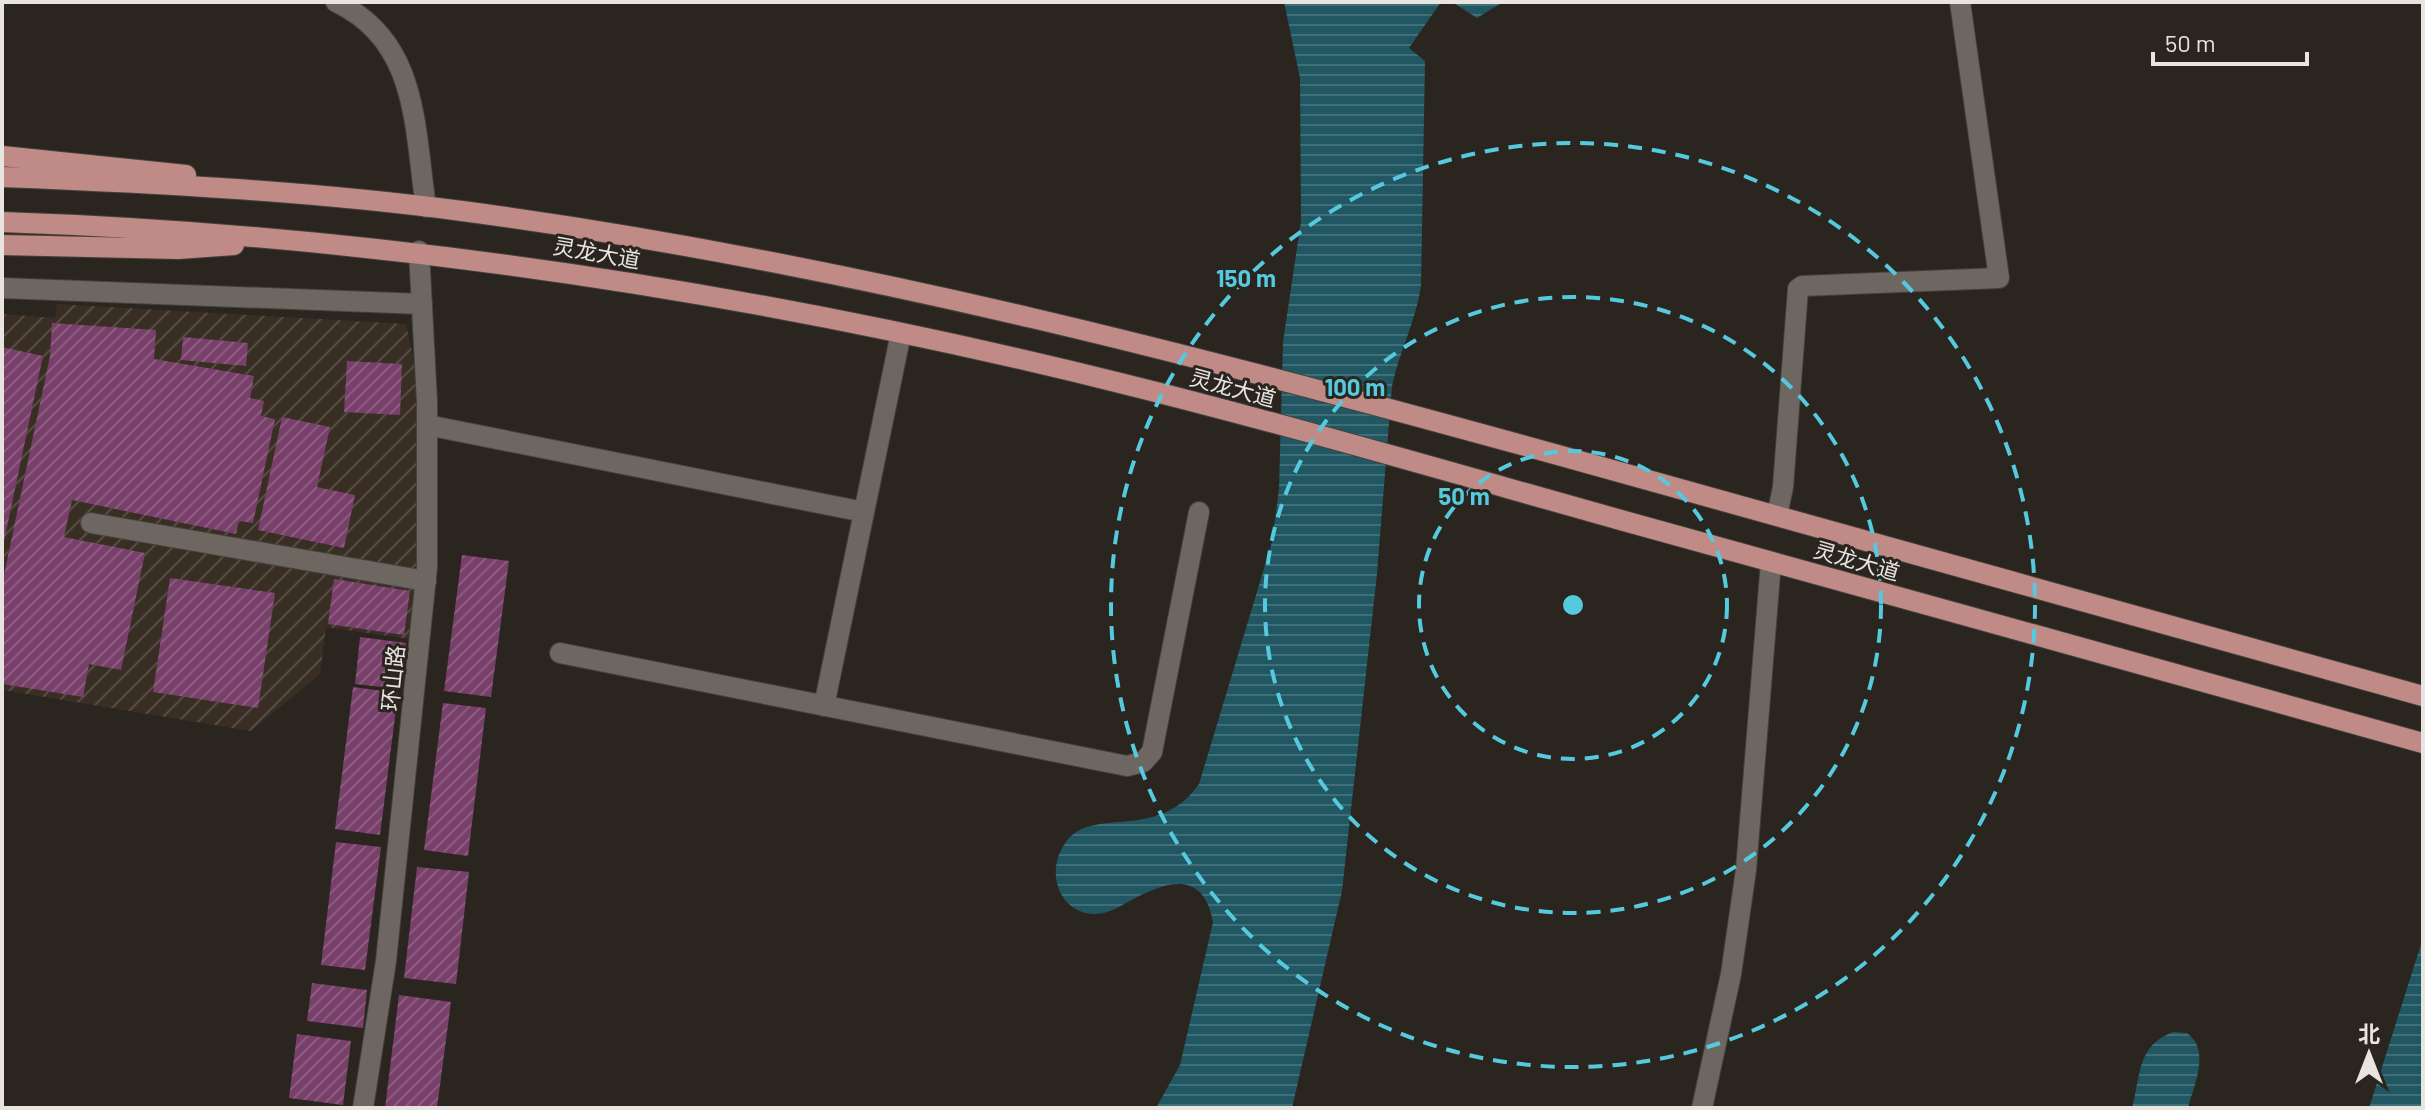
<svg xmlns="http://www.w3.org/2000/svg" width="2425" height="1110" font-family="Barlow,'Noto Sans SC',sans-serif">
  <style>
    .industrial { fill: url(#industrial-furrows) }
    .water { fill: url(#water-rules) }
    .building { fill: url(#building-hatch) }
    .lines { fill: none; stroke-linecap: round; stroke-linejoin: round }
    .minor-casing { stroke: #45423d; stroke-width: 22 }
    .major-casing { stroke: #45423d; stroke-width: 22 }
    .minor { stroke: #6e6761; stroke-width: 20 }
    .major { stroke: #c08b87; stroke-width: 20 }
    .ring { fill: none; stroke: #55cadf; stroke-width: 4; stroke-dasharray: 14 10 }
    .labels { text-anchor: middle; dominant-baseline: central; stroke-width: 6; stroke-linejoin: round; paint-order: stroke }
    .street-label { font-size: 22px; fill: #e8e5e1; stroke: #2a251f }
    .centre { fill: #55cadf; stroke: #2a251f; stroke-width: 4 }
    .ring-label { font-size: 24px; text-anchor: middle; font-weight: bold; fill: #55cadf; stroke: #2a251f; stroke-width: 6; stroke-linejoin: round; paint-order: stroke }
  </style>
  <defs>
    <pattern id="industrial-furrows" width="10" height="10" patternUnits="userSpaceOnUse" patternTransform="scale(2)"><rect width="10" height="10" fill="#382e24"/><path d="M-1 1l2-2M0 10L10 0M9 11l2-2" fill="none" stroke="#554c44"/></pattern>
    <pattern id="water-rules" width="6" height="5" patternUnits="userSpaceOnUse" patternTransform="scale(2)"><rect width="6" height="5" fill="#215762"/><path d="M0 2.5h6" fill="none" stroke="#416f78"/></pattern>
    <pattern id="building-hatch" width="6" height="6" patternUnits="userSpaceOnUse" patternTransform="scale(2)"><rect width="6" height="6" fill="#783f6a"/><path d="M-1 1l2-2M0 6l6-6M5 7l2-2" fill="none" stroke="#8b5b7f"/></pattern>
  </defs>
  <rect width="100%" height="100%" fill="#2a251f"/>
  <path class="industrial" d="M57 304 406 324 420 390 419 555 409 639 326 627 320 674 251 731 2 690V314L55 318Z"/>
  <g class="water">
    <path d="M1284 2H1441L1409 48 1425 61 1421 286C1416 321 1399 352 1392 386L1377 574 1342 891 1292 1108H1156L1180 1065 1213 922C1202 861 1154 887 1119 907 1071 933 1038 880 1066 842 1092 805 1158 843 1199 784L1272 542 1279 489 1283 342 1301 221 1300 78Z"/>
    <path d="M1452 2H1503L1477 18Z"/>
    <path d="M2423 938V1108H2369Z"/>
    <path d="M2173 1032 2187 1033C2211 1050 2194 1085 2188 1108H2132C2141 1073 2137 1046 2173 1032Z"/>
  </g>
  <g class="building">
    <path d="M52 323 156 330 154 359 254 376 250 398 264 401 261 416 275 419 253 523 239 521 236 534 72 500 64 537 145 553 121 670 89 664 83 697 2 684V584L50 356Z"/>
    <path d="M183 337 248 343 246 366 181 360Z"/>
    <path d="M2 347 43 356 3 546H2Z"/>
    <path d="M347 361 402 364 400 415 344 412Z"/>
    <path d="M282 417 330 427 317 487 355 495 344 548 258 530Z"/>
    <path d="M462 555 509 561 491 697 444 691Z"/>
    <path d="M170 578 275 593 258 708 153 692Z"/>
    <path d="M334 579 410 591 404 635 328 624Z"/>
    <path d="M360 637 406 643 400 689 355 684Z"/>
    <path d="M353 687 398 693 380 835 335 829Z"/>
    <path d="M443 703 486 708 468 856 424 850Z"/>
    <path d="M336 842 381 847 365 970 321 965Z"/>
    <path d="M417 867 469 872 456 984 404 978Z"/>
    <path d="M312 983 367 990 363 1028 307 1021Z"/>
    <path d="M399 995 451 1002 437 1108H385Z"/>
    <path d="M297 1034 351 1041 343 1105 289 1098Z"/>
  </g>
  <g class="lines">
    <defs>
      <g id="minor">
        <path d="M336 2C419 41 414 128 426 207"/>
        <path d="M2 288 422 304"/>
        <path d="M427 425 864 512"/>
        <path d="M1777 516 1783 487 1798 289 1802 286 1999 278 1960 2"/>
        <path d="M91 523 426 581"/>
        <path d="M560 653 1127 766 1143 762 1152 752 1199 512"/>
        <path d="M824 706 901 333"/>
        <path d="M363 1108 386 961 427 567V402L419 251"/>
        <path d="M1702 1108 1731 974 1746 870 1771 562"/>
      </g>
      <g id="major">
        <path d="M2 156 186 175"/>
        <path d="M2 177C155 183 310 191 462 211 847 262 1221 361 1594 465 1870 542 2147 619 2423 696"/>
        <path d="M2 222C381 235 756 292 1124 384 1289 425 1453 473 1617 519 1886 593 2154 668 2423 743"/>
        <path d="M2 245 178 249 234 245"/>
      </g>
    </defs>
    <use href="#minor" class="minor-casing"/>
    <use href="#major" class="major-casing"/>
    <use href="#minor" class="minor"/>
    <use href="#major" class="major"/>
  </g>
  <g class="ring">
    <circle cx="1573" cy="605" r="154"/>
    <circle cx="1573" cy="605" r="308"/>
    <circle cx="1573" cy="605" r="462"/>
  </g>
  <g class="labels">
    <g class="street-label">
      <text transform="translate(597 252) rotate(10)">灵龙大道</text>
      <text transform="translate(1233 387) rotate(15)">灵龙大道</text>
      <text transform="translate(1857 560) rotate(16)">灵龙大道</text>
      <text transform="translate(392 678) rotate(-84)">环山路</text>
    </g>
  </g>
  <circle cx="1573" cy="605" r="12" class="centre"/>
  <g class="ring-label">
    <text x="1246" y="287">150 m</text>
    <text x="1355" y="396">100 m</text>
    <text x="1464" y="505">50 m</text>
  </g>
  <rect width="2425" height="1110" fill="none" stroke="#e8e5e1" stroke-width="8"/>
  <g transform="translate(2369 1054)" stroke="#2a251f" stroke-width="6" paint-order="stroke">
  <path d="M0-6L14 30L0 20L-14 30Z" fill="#e8e5e1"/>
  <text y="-12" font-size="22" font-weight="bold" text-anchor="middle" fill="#e8e5e1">北</text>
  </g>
  <path d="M2153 52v12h154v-12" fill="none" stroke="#e8e5e1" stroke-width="4"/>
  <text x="2165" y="52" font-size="24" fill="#e8e5e1" stroke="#2a251f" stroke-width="6" paint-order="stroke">50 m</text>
</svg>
